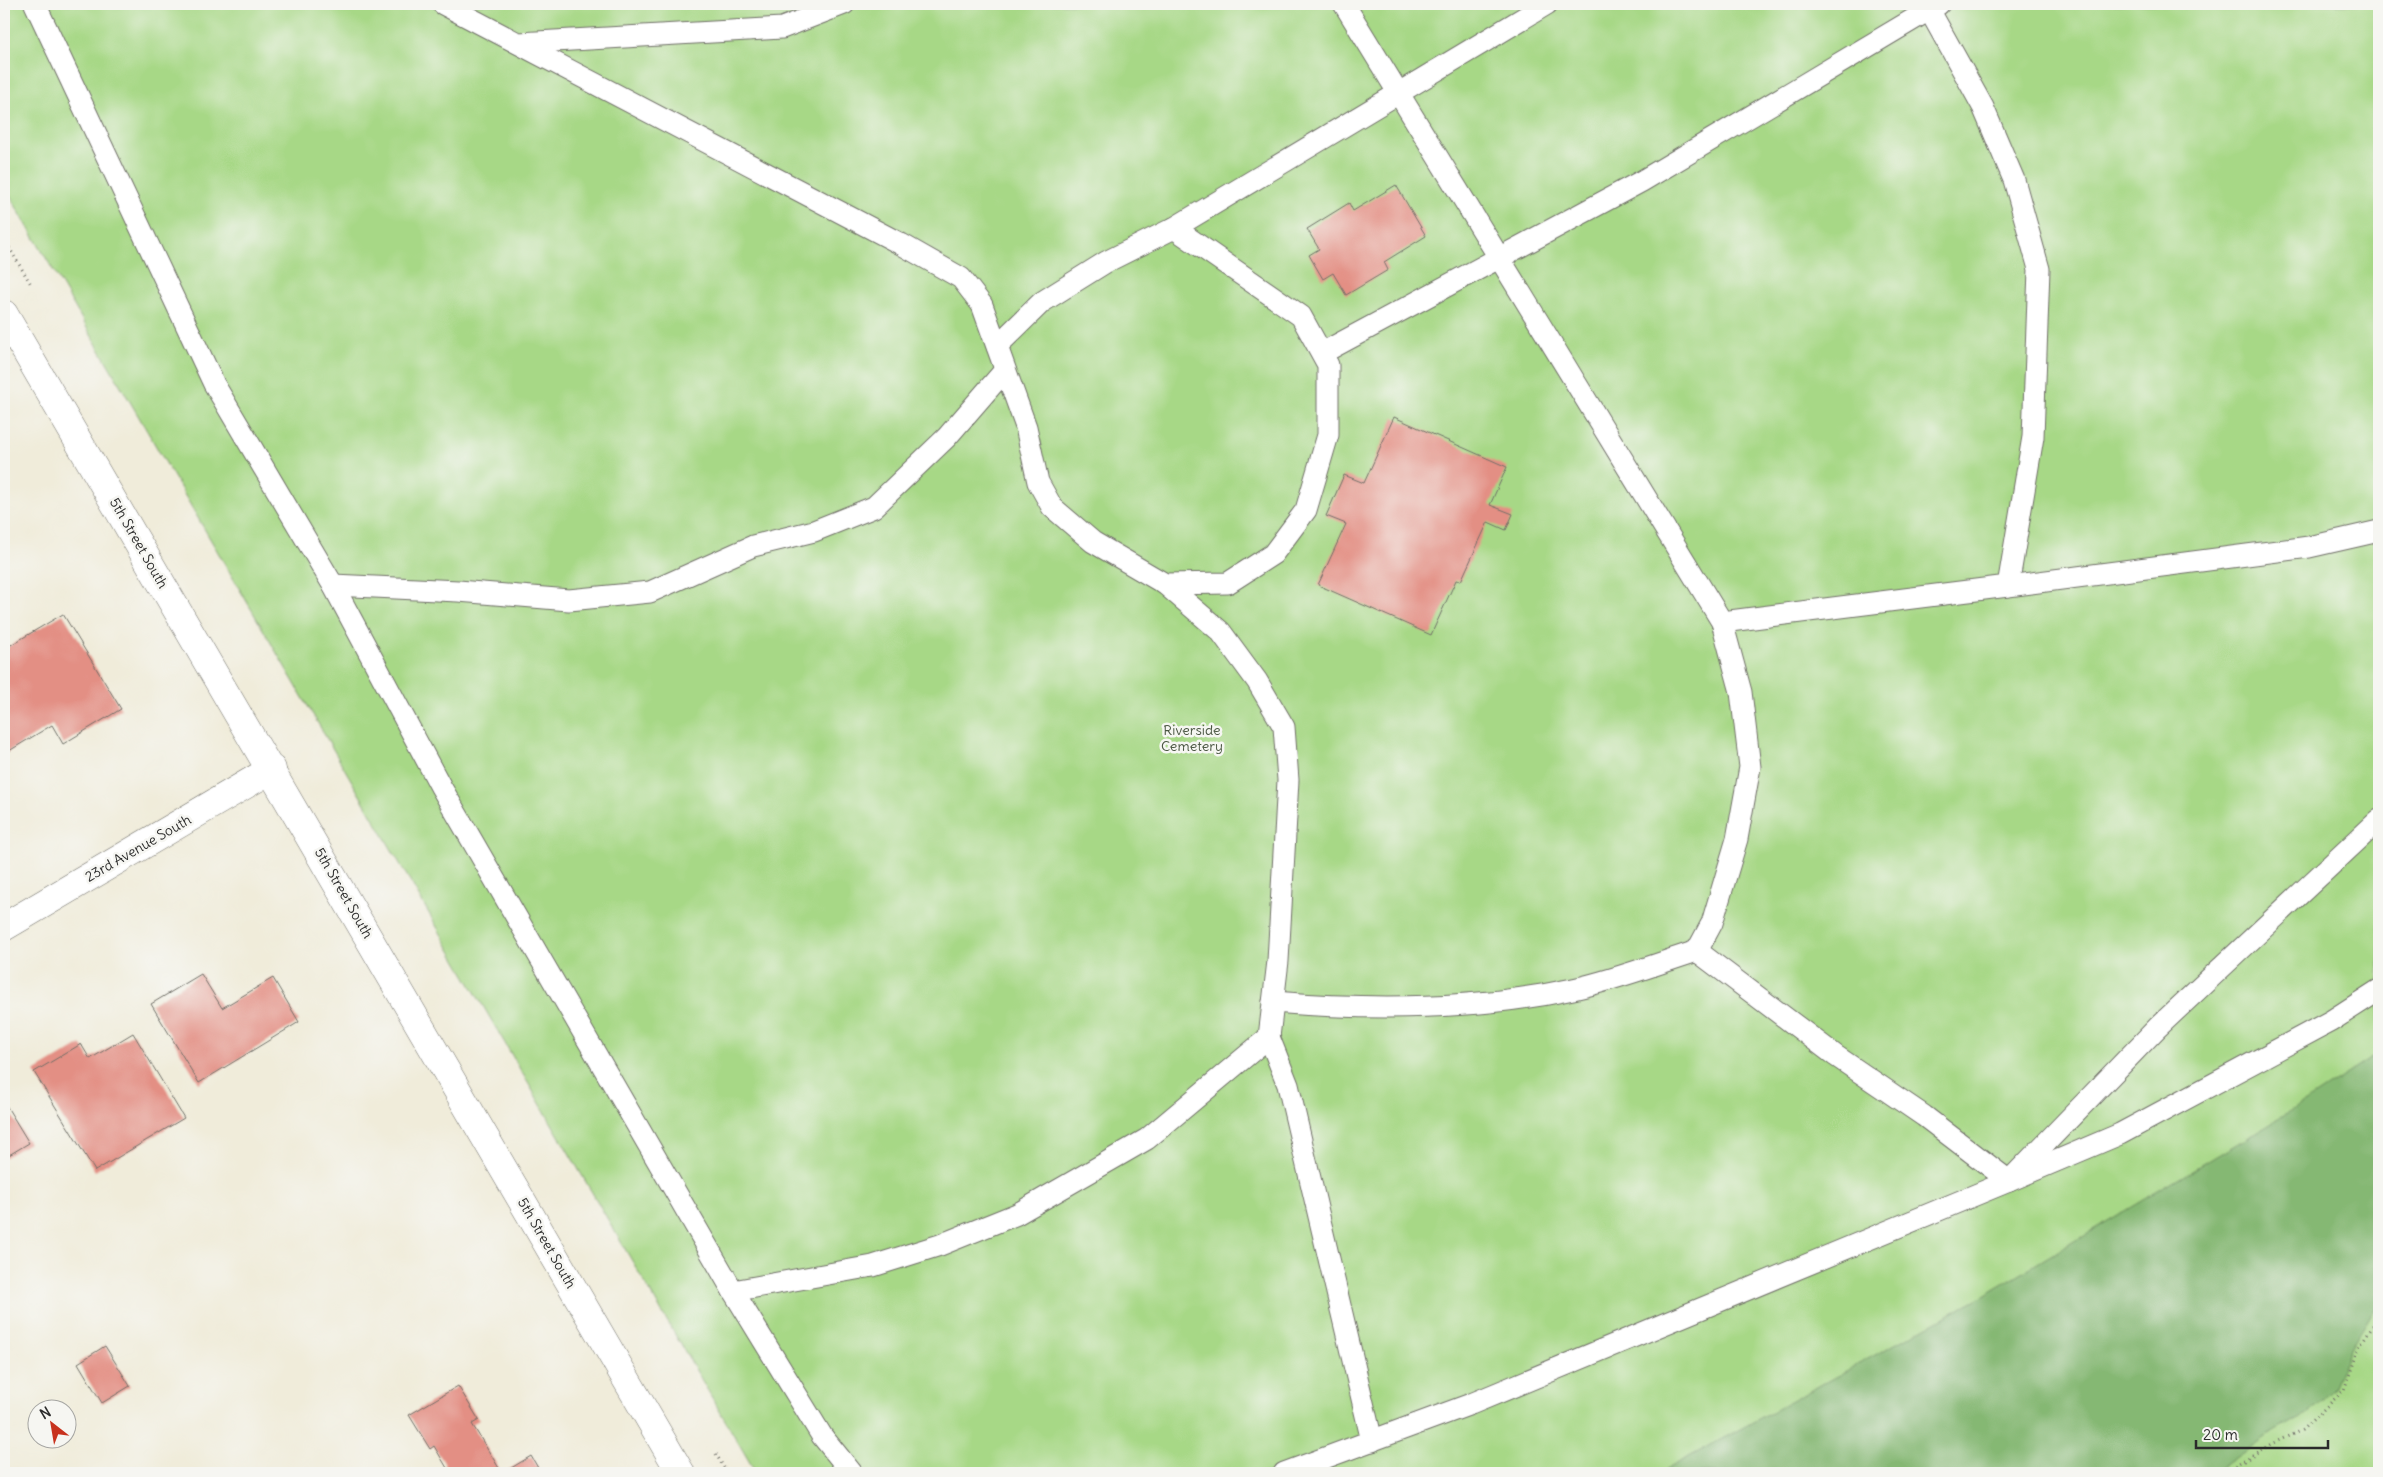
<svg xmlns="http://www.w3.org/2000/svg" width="2383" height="1477" font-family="Delius,sans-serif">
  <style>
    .green { fill: #a7d886; stroke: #698258 }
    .forest { fill: #85b873; stroke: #58724f }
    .building { fill: #e38f84 }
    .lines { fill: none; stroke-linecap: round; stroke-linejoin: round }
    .service-casing { stroke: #706f68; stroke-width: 23 }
    .minor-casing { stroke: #706f68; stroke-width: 29 }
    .tertiary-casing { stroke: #706f68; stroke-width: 29 }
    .path { stroke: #706f68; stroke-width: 3; stroke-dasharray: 1 4; stroke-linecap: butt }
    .service { stroke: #fff; stroke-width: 21 }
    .minor { stroke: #fff; stroke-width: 28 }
    .tertiary { stroke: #fff; stroke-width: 28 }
    .labels { text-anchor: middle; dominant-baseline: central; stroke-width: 5; stroke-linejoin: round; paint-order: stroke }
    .street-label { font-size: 14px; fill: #2b2b2b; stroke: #f6f6f2 }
    .park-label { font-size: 14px; fill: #4a5642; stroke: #f6f6f2 }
  </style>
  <rect width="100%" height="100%" fill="#f6f6f2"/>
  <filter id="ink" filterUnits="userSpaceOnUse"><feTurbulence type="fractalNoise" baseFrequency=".02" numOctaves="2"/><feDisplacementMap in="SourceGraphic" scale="10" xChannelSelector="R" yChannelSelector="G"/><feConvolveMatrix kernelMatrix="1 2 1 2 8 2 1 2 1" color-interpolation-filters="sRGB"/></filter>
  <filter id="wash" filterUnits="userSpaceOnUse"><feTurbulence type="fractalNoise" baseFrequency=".0096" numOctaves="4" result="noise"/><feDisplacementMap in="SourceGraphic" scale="20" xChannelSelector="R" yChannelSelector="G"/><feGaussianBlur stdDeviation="1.12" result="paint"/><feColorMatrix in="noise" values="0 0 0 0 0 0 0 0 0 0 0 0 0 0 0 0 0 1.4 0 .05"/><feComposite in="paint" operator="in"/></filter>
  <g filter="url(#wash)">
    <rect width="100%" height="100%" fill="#f0ecda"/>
    <g class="green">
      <path d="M4 4H2379V1224L1895 1473H756L4 186Z"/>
      <path d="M2379 1273V1473H2206Z"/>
    </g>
    <path class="forest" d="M2379 1053V1302L2351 1347 2333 1389 2309 1412 2265 1437 2214 1473H1660L1979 1298 2270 1124Z"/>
    <g id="blocks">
      <g class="building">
        <path d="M1396 185 1426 236 1384 262 1388 270 1346 295 1333 273 1323 279 1309 255 1319 249 1307 229 1349 203 1353 211Z"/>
        <path d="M1394 417 1507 467 1490 505 1513 514 1506 530 1488 522 1461 581 1456 580 1431 635 1318 585 1346 524 1326 516 1344 475 1364 483Z"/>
        <path d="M63 614 121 709 63 744 52 725 4 754V649Z"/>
        <path d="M201 974 222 1008 273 978 299 1022 199 1083 151 1004Z"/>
        <path d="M133 1033 184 1118 95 1171 34 1072 81 1044 90 1059Z"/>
        <path d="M4 1102 29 1143 4 1158Z"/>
        <path d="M105 1346 130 1386 102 1403 78 1363Z"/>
        <path d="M458 1386 479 1420 472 1424 502 1473H450L434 1446 430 1449 409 1415Z"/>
        <path d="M531 1456 541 1473H503Z"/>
      </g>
    </g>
  </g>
  <g filter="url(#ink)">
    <use href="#blocks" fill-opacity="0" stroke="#706f68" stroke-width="1"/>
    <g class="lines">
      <defs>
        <g id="service">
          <path d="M35 4 214 384 333 585 441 787 733 1291 822 1436 852 1473"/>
          <path d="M443 4 901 244 961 278 982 305 1026 427 1038 482 1052 507 1093 542 1165 584 1228 583 1273 554 1306 510 1328 435V365L1301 316 1174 228"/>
          <path d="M1344 4 1722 622 1741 692 1750 767 1737 839 1712 923 1697 951"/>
          <path d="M519 43 782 28 844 4"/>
          <path d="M997 346 1042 302 1106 262 1174 228 1547 4"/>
          <path d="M1322 353 1642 181 1939 4"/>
          <path d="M333 585 458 591 569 600 650 592 753 546 814 531 874 507 947 437 1005 370"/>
          <path d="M2008 586 2309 547 2379 531"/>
          <path d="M1722 622 2008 586 2033 437 2039 269 2014 180 1983 107 1926 4"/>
          <path d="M1273 1002C1371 1010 1477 1010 1573 989 1615 980 1656 964 1697 951L1836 1056 1924 1116 2009 1181 2120 1134 2331 1021 2379 990"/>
          <path d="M1269 1037 1288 1085 1372 1441"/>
          <path d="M733 1291 873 1266 940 1245 1017 1214 1147 1139 1269 1037 1278 961 1288 780 1284 727 1257 681 1221 632 1165 584"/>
          <path d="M1284 1473 1471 1404 2009 1181 2158 1027 2379 820"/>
        </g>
        <path id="minor" d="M4 927 272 769"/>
        <path id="tertiary" d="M4 314 681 1473"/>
      </defs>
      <use href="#service" class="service-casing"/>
      <use href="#minor" class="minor-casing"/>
      <use href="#tertiary" class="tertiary-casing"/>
      <g class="path">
        <path d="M4 239 32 286"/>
        <path d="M716 1454 727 1473"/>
        <path d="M2222 1473 2271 1444 2302 1430 2344 1390 2360 1345 2379 1316"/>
      </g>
      <use href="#service" class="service"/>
      <use href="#minor" class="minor"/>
      <use href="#tertiary" class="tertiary"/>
    </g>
  </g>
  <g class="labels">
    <g class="street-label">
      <text transform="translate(139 543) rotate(60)">5th Street South</text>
      <text transform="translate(138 848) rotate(-30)">23rd Avenue South</text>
      <text transform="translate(344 893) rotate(60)">5th Street South</text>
      <text transform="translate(547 1243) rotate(60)">5th Street South</text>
    </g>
    <g class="park-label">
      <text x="1192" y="730">Riverside<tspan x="1192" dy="16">Cemetery</tspan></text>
    </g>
  </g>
  <rect width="2383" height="1477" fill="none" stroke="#f6f6f2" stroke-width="20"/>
  <g transform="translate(52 1424) rotate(329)"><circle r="24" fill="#f6f6f2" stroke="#a5a5a2"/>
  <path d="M0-4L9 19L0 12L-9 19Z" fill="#c8321e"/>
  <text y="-8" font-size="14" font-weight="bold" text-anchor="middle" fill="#2b2b2b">N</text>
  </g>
  <path d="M2196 1440v8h132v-8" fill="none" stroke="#2b2b2b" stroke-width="2.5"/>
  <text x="2203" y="1440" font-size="15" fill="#2b2b2b" stroke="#f6f6f2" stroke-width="4" paint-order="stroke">20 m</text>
</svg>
